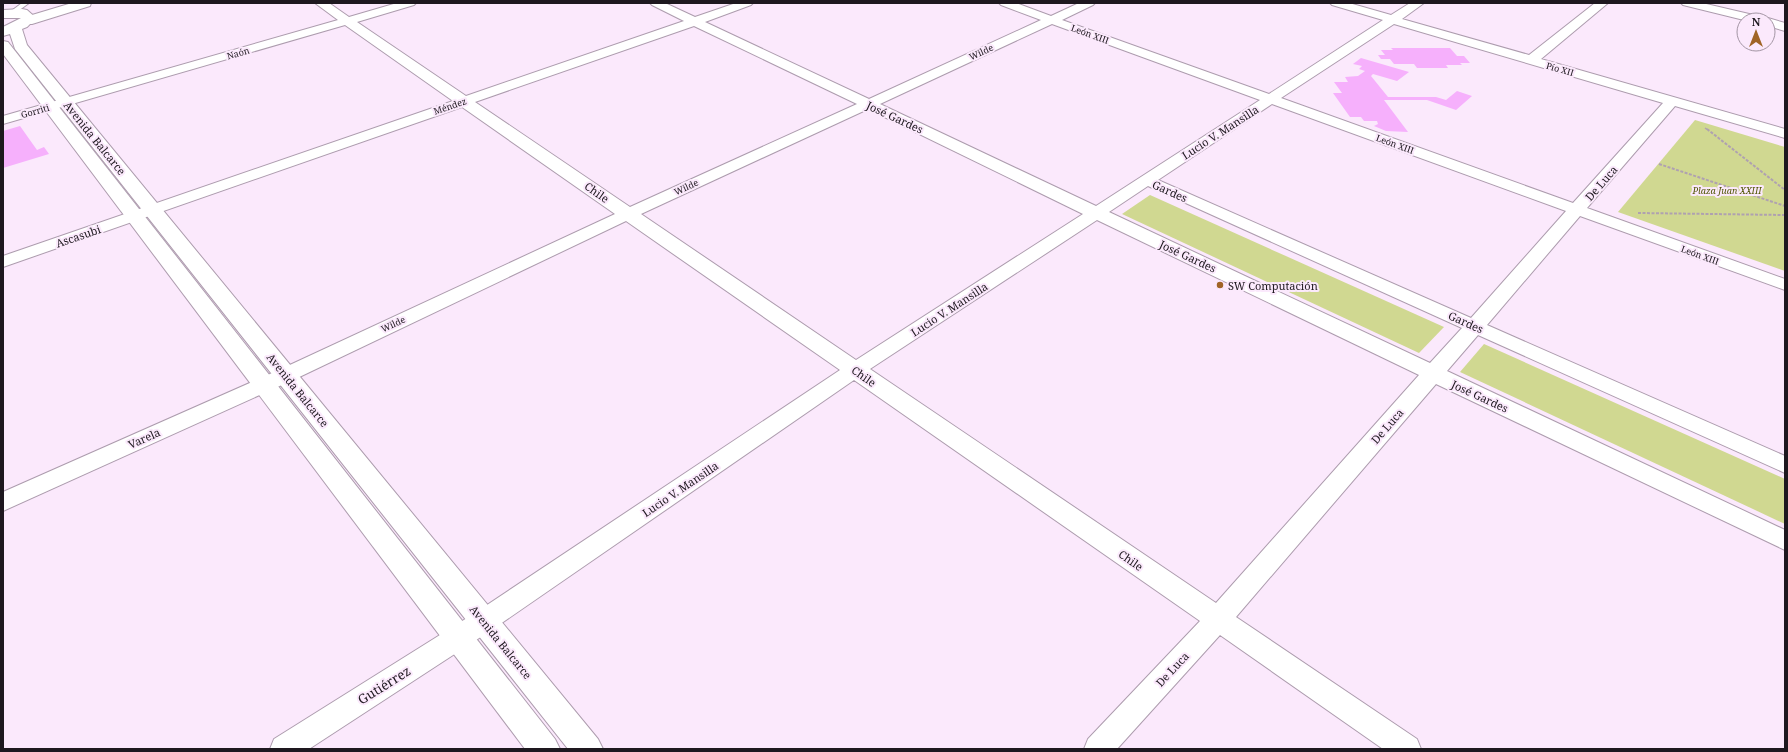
<svg xmlns="http://www.w3.org/2000/svg" width="1788" height="752" font-family="'Noto Serif',serif">
  <style>
    .green { fill: #d0d891 }
    .building { fill: #f6b0fc }
    .lines { fill: none; stroke-linecap: round; stroke-linejoin: round }
    .service-casing { stroke: #ad9cae; stroke-width: 2 }
    .minor-casing { stroke: #ad9cae; stroke-width: 2 }
    .tertiary-casing { stroke: #ad9cae; stroke-width: 2 }
    .secondary-casing { stroke: #ad9cae; stroke-width: 2 }
    .path-far1 { stroke: #afa1b0; stroke-width: 1.5; stroke-dasharray: 2.5 1.5; stroke-linecap: butt }
    .path { stroke: #afa1b0; stroke-width: 2; stroke-dasharray: 3 1.5; stroke-linecap: butt }
    .service { fill: #fff; fill-rule: evenodd }
    .minor { fill: #fff; fill-rule: evenodd }
    .tertiary { fill: #fff; fill-rule: evenodd }
    .secondary { fill: #fff; fill-rule: evenodd }
    .poi-dot { fill: #a06426; stroke: #fbe9fc; stroke-width: 1.5 }
    .labels { text-anchor: middle; dominant-baseline: central; stroke-width: 4; stroke-linejoin: round; paint-order: stroke }
    .far-street-label { font-size: 9px; fill: #1e181f; stroke: #fbe9fc }
    .far-park-label { font-size: 9px; font-style: italic; fill: #525707; stroke: #fbe9fc }
    .street-label { font-size: 11px; fill: #1e181f; stroke: #fbe9fc }
    .poi-label { font-size: 11px; fill: #1e181f; stroke: #fbe9fc; text-anchor: start }
    .near-street-label { font-size: 13px; fill: #1e181f; stroke: #fbe9fc }
  </style>
  <rect width="100%" height="100%" fill="#fbe9fc"/>
  <g class="green">
    <path d="M1695 120 1785 147V271L1618 212Z"/>
    <path d="M1150 195 1444 327 1419 353 1122 214Z"/>
    <path d="M1484 344 1785 479V524L1460 372Z"/>
  </g>
  <g class="building">
    <path d="M1391 48H1450L1457 56H1464L1470 63H1460L1462 65H1446L1448 68H1417L1414 64H1394L1390 59H1381L1378 55H1385L1381 50H1393Z"/>
    <path d="M1361 58 1409 72 1397 81 1373 74 1371 76 1388 97H1436L1446 100 1457 91 1472 96 1456 110 1427 100H1384L1408 132 1386 131 1374 126 1378 124 1377 121H1364L1361 117H1350L1333 93H1342L1334 82H1348L1345 77 1358 76 1365 71 1359 69 1362 66 1353 64Z"/>
    <path d="M20 126 37 150 44 147 49 154 3 168V131Z"/>
  </g>
  <g class="lines">
    <defs>
      <path id="service" d="M22 3H29L14 14H10V12Z"/>
      <g id="minor">
        <path d="M315 3H329L349 17 397 3H416L414 5 357 22 466 96 684 21 652 5 650 3H665L695 17 736 3H753L751 5 705 22 869 99 1041 20 1001 5 999 3H1016L1051 16 1079 3H1095L1093 5 1062 20 1269 94 1383 20 1332 5 1330 3H1349L1391 15 1410 3H1424L1402 19 1529 55 1595 3H1608L1541 59 1785 129V138L1675 106 1587 208 1785 279V290L1580 216 1487 325 1785 456V473L1478 335 1447 371 1785 530V550L1436 384 1236 617 1417 739 1421 749H1383L1220 635 1117 749H1084L1088 739 1200 621 854 380 493 629 309 749H270L274 739 475 613 840 370 626 221 293 380 3 511V492L279 370 615 214 462 107 3 267V256L453 101 345 25 3 124V116L338 20ZM1052 24 1260 100 1096 206 880 104ZM1394 24 1663 103 1573 203 1281 98ZM694 26 857 104 630 207 475 102ZM1272 104 1566 211 1471 318 1158 180ZM868 109 1083 214 856 360 641 214ZM1148 186 1462 328 1430 363 1109 212ZM1097 220 1419 375 1216 603 870 369Z"/>
        <path d="M1681 3H1702L1762 17 1764 20 1768 18 1785 23V31L1768 26V20H1744L1683 5Z"/>
      </g>
      <path id="tertiary" d="M72 3H91L90 6 32 24H22L20 21 22 18Z"/>
      <g id="secondary">
        <path d="M22 9 27 10 36 18 27 27 22 29 27 45 598 739 603 749H568L15 49 10 34 3 36V27L21 18H3V10Z"/>
        <path d="M3 41 8 42 555 739 560 749H525L3 54Z"/>
      </g>
    </defs>
    <use href="#service" class="service-casing"/>
    <use href="#minor" class="minor-casing"/>
    <use href="#tertiary" class="tertiary-casing"/>
    <use href="#secondary" class="secondary-casing"/>
    <path class="path-far1" d="M1705 128 1708 130"/>
    <g class="path">
      <path d="M1707 129 1785 190"/>
      <path d="M1659 164 1785 206"/>
      <path d="M1638 213 1785 215"/>
    </g>
    <use href="#service" class="service"/>
    <use href="#minor" class="minor"/>
    <use href="#tertiary" class="tertiary"/>
    <use href="#secondary" class="secondary"/>
  </g>
  <circle class="poi-dot" cx="1220" cy="285" r="4"/>
  <g class="labels">
    <g class="far-street-label">
      <text transform="translate(1090 34) rotate(20)">León XIII</text>
      <text transform="translate(981 52) rotate(-25)">Wilde</text>
      <text transform="translate(238 53) rotate(-16)">Naón</text>
      <text transform="translate(1560 69) rotate(16)">Pío XII</text>
      <text transform="translate(450 106) rotate(-19)">Méndez</text>
      <text transform="translate(35 111) rotate(-16)">Gorriti</text>
      <text transform="translate(1395 144) rotate(20)">León XIII</text>
      <text transform="translate(686 187) rotate(-25)">Wilde</text>
      <text transform="translate(1700 255) rotate(20)">León XIII</text>
      <text transform="translate(393 324) rotate(-25)">Wilde</text>
    </g>
    <g class="far-park-label">
      <text x="1727" y="190">Plaza Juan XXIII</text>
    </g>
    <g class="street-label">
      <text transform="translate(895 117) rotate(25)">José Gardes</text>
      <text transform="translate(1220 132) rotate(-33)">Lucio V. Mansilla</text>
      <text transform="translate(95 138) rotate(51)">Avenida Balcarce</text>
      <text transform="translate(1601 183) rotate(-49)">De Luca</text>
      <text transform="translate(1170 191) rotate(24)">Gardes</text>
      <text transform="translate(597 192) rotate(35)">Chile</text>
      <text transform="translate(78 236) rotate(-19)">Ascasubi</text>
      <text transform="translate(1188 256) rotate(25)">José Gardes</text>
      <text transform="translate(949 309) rotate(-33)">Lucio V. Mansilla</text>
      <text transform="translate(1466 322) rotate(24)">Gardes</text>
      <text transform="translate(864 376) rotate(35)">Chile</text>
      <text transform="translate(298 390) rotate(51)">Avenida Balcarce</text>
      <text transform="translate(1480 396) rotate(25)">José Gardes</text>
      <text transform="translate(1387 426) rotate(-49)">De Luca</text>
      <text transform="translate(144 438) rotate(-24)">Varela</text>
      <text transform="translate(680 489) rotate(-34)">Lucio V. Mansilla</text>
      <text transform="translate(1131 560) rotate(35)">Chile</text>
      <text transform="translate(501 642) rotate(51)">Avenida Balcarce</text>
      <text transform="translate(1172 669) rotate(-47)">De Luca</text>
    </g>
    <g class="poi-label">
      <text x="1228" y="285">SW Computación</text>
    </g>
    <g class="near-street-label">
      <text transform="translate(384 685) rotate(-32)">Gutiérrez</text>
    </g>
  </g>
  <rect width="1788" height="752" fill="none" stroke="#1e181f" stroke-width="8"/>
  <g transform="translate(1756 32)"><circle r="19" fill="#fbe9fc" stroke="#a395a4"/>
  <path d="M0-3L7 15L0 10L-7 15Z" fill="#a06426"/>
  <text y="-6" font-size="11" font-weight="bold" text-anchor="middle" fill="#1e181f">N</text>
  </g>
</svg>
